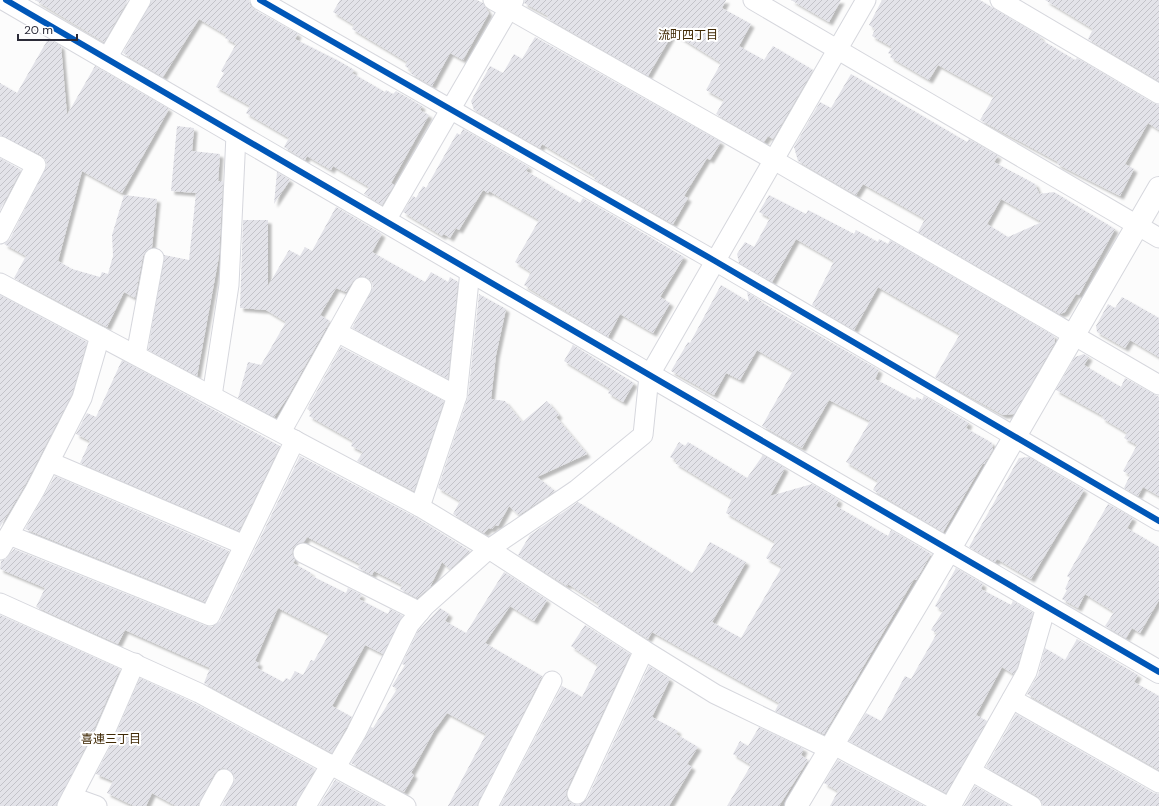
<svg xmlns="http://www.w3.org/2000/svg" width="1159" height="806" font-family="'DM Sans','Noto Sans JP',sans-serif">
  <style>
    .building { fill: url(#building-hatch); fill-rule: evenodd; filter: url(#shadow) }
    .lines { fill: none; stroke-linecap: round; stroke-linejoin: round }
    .minor-casing { stroke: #d6d7dd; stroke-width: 21 }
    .tertiary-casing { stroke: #d6d7dd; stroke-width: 24 }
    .minor { stroke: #fff; stroke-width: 19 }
    .tertiary { stroke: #fff; stroke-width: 22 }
    .cycleway-casing { stroke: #fff; stroke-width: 8 }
    .cycleway { stroke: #0057b8; stroke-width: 6 }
    .labels { text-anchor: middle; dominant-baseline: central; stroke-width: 4; stroke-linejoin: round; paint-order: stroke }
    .neighbourhood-label { font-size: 12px; fill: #402904; stroke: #fff }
  </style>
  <defs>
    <pattern id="building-hatch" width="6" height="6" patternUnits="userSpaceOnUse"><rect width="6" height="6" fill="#e3e3e9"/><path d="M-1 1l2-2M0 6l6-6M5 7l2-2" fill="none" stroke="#c3c3c9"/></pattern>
    <filter id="shadow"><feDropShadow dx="3.5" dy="3.5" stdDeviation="1" flood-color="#0004"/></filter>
  </defs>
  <rect width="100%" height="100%" fill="#fcfcfc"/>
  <g class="building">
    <path d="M35 0H128L104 42Z"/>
    <path d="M152 0H249L250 5 255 10 298 34 295 39 339 61 354 70 352 73 385 92 386 90 393 94 396 91 422 106 420 110 429 115 391 183 394 185 382 205 364 194 369 187 333 166 331 170 307 156 305 160 284 147 289 138 246 113 250 106 216 87 224 73 221 71 236 44 225 38 226 35 199 19 163 77 123 53Z"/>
    <path d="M340 0H477L483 3 489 13 463 60 450 53 432 86 410 73 412 71 405 66 407 62 352 29 354 25 333 12Z"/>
    <path d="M525 0H726L722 8 751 24 739 46 764 60 773 46 813 70 773 139 768 136 764 142 716 114 724 100 706 90 721 63 673 33 648 76 547 18 548 16 524 3Z"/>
    <path d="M791 0H841L829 22Z"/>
    <path d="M882 0H980L1041 37 1040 39 1075 60 1077 58 1153 103 1159 105V130L1148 123 1125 164 1134 169 1120 196 1057 164 1058 162 980 120 994 96 938 65 929 80 890 57 892 55 888 53 892 47 872 36 875 29 869 25Z"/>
    <path d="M1045 0H1159V81L1088 39 1093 29Z"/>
    <path d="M535 37 721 142 710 160 707 158 684 196 688 198 673 224 594 179 595 176 542 144 540 148 474 110 471 101 490 66 503 73 514 54 522 59Z"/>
    <path d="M48 39 61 46 67 115 95 66 169 109 122 193 82 171 58 261 72 269 100 277 102 272 108 274 113 256 112 235 124 195 157 199 152 247 146 251 143 256 135 298 124 292 107 327 14 278 26 256 4 244 10 239 47 165 45 159 41 155 0 135V83L17 93Z"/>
    <path d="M851 74 967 142 969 139 998 156 994 162 1035 184 1039 194 1054 192 1115 229 1079 295 1076 294 1065 312 1060 314 918 232 925 219 911 211 863 184 856 195 798 161 794 147 820 102 831 108ZM1001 199 1042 222 1008 237 987 224Z"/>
    <path d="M177 126 194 128 192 151 220 154 218 181H223L219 256 197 376 148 350 164 255 189 260 196 193 171 191Z"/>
    <path d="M463 129 529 167 526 171 550 185V186L580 203 583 198 684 257 660 297 670 303 653 333 620 314 608 337 524 285 531 272 515 262 539 220 489 191 488 193 483 190 459 230 456 228 450 238 444 234 442 236 403 212 413 196 416 198 423 186 426 188 457 133 460 135Z"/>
    <path d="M0 158 21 170 0 210Z"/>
    <path d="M277 172 290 180 274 204Z"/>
    <path d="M769 195 806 214 808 210 854 234 856 230 878 242 879 239 888 244 890 240 1054 336 1055 342 1014 414 1003 415 935 377 960 334 878 287 854 330 812 305 834 261 796 239 772 282 739 263 737 254 745 242 754 247 770 218 759 212Z"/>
    <path d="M336 207 382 234 372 252 425 282 431 272 448 282 450 277 458 282 448 379 352 328 373 287 372 282 368 278 361 276 353 281 346 292 336 288 320 315 330 321 287 398 274 417 238 398 248 362 261 365 286 322 266 310 240 308 243 220H268V286L289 250 300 256 305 247 312 251Z"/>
    <path d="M721 285 749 302 747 292 761 301V302L879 370 875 379 915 400 917 397 922 400 924 396 969 423 966 428 992 443 993 449 984 464 983 463 943 532 873 490 878 481 846 462 870 421 829 400 802 448 762 426 793 371 757 350 740 380 726 373 714 395 671 371 688 342 690 343Z"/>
    <path d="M479 294 506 309 496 355 491 399 505 401 522 422 547 401 559 415 556 417 587 454 537 477 555 491 519 515 509 506 498 526 495 525 492 529 489 528 484 533 453 514 460 501 438 488 468 397Z"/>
    <path d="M0 295 87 342 72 394 25 485 0 527Z"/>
    <path d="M1122 297 1159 318V357L1130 340 1125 348 1097 332 1096 326 1108 304 1115 308Z"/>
    <path d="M573 345 634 383 623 402 608 393 610 389 564 361Z"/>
    <path d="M341 347 444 401 414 491 357 461 363 452 351 446 353 441 309 416 312 412 307 409Z"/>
    <path d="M1084 354 1089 357 1084 365 1121 387 1125 378 1159 397V496L1143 487 1138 496 1124 488 1130 475 1123 471 1137 445 1124 438 1127 433 1102 418 1103 416 1056 390 1075 357Z"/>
    <path d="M122 360 280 446 239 531 80 463 90 441 76 434 87 413 96 417Z"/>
    <path d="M679 442 685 446 688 442 747 478 763 455 785 468 770 496 812 484 839 500 836 506 888 536 891 530 931 554 916 580 914 579 824 734 775 711 779 703 652 632 648 639 598 607 599 604 568 584 567 586 518 555 530 535 578 502 692 573 710 542 746 562 712 622 741 638 782 567 766 558 775 542 726 513 732 498 675 463 677 461 670 457Z"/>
    <path d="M300 456 415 517 470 551 450 569 442 562 430 587 417 598 400 589 402 585 374 571 372 575 358 568 360 564 307 537 304 542 297 544 293 548 292 554 295 560 293 563 311 573 310 575 346 593 348 588 362 595 359 599 388 614 390 609 403 616 383 654 365 645 332 706 352 717 332 753 204 683 210 668 125 630 118 644 36 607 45 588 0 569 1 561 6 559 14 549 206 626 212 627 220 621ZM278 608 329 634 314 661 311 660 303 675 295 671 290 680 286 678 283 682 257 668 259 663 255 661Z"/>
    <path d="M1029 457 1084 490 1031 579 997 559 995 562 969 547 1019 458Z"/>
    <path d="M55 476 229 551 205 602 25 529Z"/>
    <path d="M1108 504 1133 518 1127 528 1159 547V600L1140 633 1132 628 1126 638 1105 626 1114 612 1085 594 1078 608 1062 599 1067 590 1065 589 1070 578 1067 576Z"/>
    <path d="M956 568 983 584 981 589 1011 605 1013 601 1033 613 1017 668 1013 674 1002 667 976 715 987 721 946 793 849 741 866 713 881 721 905 676 911 679 937 633 931 630 943 611 935 606Z"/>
    <path d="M504 572 547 600 534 621 510 606 485 643 542 676 477 806H448L486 734 447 713 434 731 411 773 414 775 404 792 351 763 371 727 373 728 397 689 392 686 405 665 402 664 418 631 440 608 449 614 445 621 466 633Z"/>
    <path d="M0 615 120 669 91 736 56 806H0Z"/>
    <path d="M585 625 630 654 567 789 566 795 568 801 573 804 578 805 587 799 649 666 670 679 652 717 678 731 676 734 698 747 687 764 692 767 669 806H500L562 686 582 697 598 665 571 646Z"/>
    <path d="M1077 639 1138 675 1134 682 1159 696V770L1027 694 1038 675 1045 648 1065 660Z"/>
    <path d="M140 678 194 703 315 769 295 806H222L235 779 233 773 224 768 219 769 214 774 198 806H176L152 793 146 806H134L107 793 113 781 96 774 111 745Z"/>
    <path d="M1016 714 1154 793 1159 794V806H1043L1041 800 1037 796 986 767Z"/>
    <path d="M759 727 804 749 801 755 808 760 779 806H727L751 765 733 754 740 741 748 746Z"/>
    <path d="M838 760 924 806H830L838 791 824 783Z"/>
    <path d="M335 780 383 806H319Z"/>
    <path d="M975 786 1010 806H964Z"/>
  </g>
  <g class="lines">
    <defs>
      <g id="minor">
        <path d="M260 0 715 261 1159 521"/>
        <path d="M493 0 774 160 1159 385"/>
        <path d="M753 0 1159 238"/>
        <path d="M1000 0 1159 94"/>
        <path d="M106 60 141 0"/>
        <path d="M0 146 36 165 0 234"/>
        <path d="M385 222 514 0"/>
        <path d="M0 283 420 507 489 549 644 650 715 694 829 749"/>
        <path d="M337 332 457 396"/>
        <path d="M136 355 154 258"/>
        <path d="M212 396 229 285 236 135"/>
        <path d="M281 432 362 287"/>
        <path d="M50 462 244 545"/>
        <path d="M420 507 457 396 470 271"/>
        <path d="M9 535 210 616 295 440"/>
        <path d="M0 550 35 490 82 398 100 336"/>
        <path d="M303 553 420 612"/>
        <path d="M0 603 199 693 406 806"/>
        <path d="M1012 699 1159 783"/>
        <path d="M832 744 947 806"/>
        <path d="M336 767 356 733 409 625 425 606 489 549 576 490 643 435 649 376 866 0"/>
        <path d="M971 771 1032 806"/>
        <path d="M577 794 644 650"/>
        <path d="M72 797 97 806"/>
        <path d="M67 806 101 741 135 663"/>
        <path d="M209 806 224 779"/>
        <path d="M306 806 331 764"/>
        <path d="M488 806 552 681"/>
        <path d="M951 806 1027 672 1046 607"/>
      </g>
      <g id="tertiary">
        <path d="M6 0 1159 672"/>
        <path d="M796 806 949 550 1159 188"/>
      </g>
    </defs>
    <use href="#minor" class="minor-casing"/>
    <use href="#tertiary" class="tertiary-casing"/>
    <use href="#minor" class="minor"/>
    <use href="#tertiary" class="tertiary"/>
    <defs>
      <g id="cycleway">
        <path d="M6 0 1159 672"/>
        <path d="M260 0 715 261 1159 521"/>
      </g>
    </defs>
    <use href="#cycleway" class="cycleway-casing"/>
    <use href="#cycleway" class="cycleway"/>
  </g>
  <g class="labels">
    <g class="neighbourhood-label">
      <text x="688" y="35">流町四丁目</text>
      <text x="111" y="739">喜連三丁目</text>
    </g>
  </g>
  <path d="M18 34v6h59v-6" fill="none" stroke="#2b2b38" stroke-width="2"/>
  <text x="24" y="34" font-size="12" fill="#2b2b38" stroke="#ffffff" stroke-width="3" paint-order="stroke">20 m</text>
</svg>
